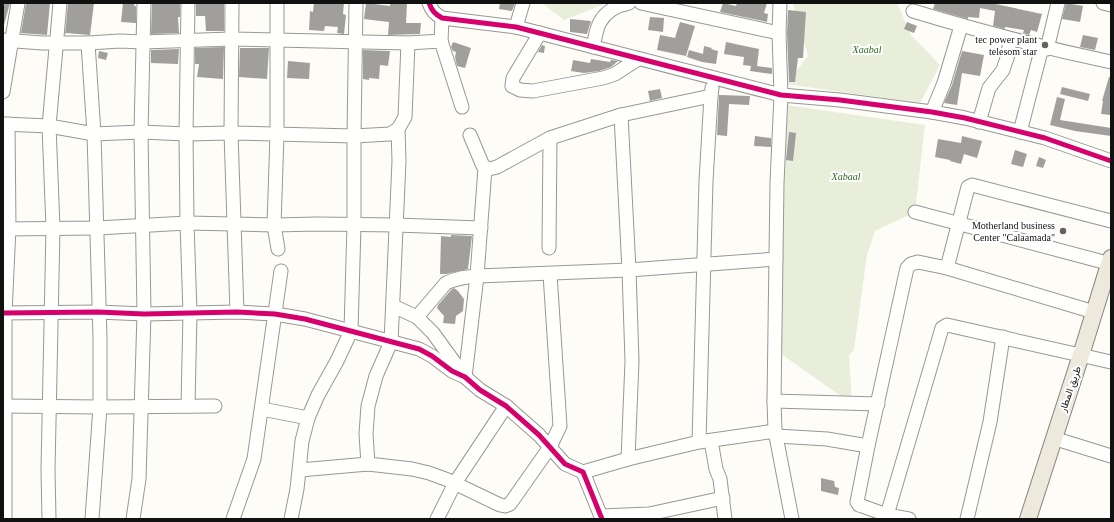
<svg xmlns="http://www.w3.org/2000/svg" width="1114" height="522" font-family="'Times New Roman',Vazirmatn,serif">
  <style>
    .cemetery { fill: #e9eedb }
    .building { fill: #a19f9c }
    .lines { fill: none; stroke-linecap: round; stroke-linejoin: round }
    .minor-casing { stroke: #979795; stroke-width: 15 }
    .major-casing { stroke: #858482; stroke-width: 18 }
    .minor { stroke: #fffffe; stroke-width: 13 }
    .major { stroke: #ede9dc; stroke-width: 16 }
    .cycleway-casing { stroke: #fff; stroke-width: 8 }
    .cycleway { stroke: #d6006c; stroke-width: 5 }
    .poi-dot { fill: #646362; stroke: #fff; stroke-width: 1.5 }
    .labels { text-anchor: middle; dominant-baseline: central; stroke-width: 4; stroke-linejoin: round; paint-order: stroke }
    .poi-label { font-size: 10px; fill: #111; stroke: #fff; text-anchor: end }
    .park-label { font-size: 10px; font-style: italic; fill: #2f6b1f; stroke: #fff }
    .street-label { font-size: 10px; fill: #111; stroke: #fff }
  </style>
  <rect width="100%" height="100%" fill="#fdfcf7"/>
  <g class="cemetery">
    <path d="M542 3H607L564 20Z"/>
    <path d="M793 3H897L911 35 940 65 920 103 786 84 808 56Z"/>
    <path d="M786 105 925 125 915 212 875 231 867 255 854 349 849 356 852 404 780 353Z"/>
  </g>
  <g class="building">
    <path d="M5 3H10L4 25H3V9Z"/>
    <path d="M26 3H50L47 35 21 33Z"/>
    <path d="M68 3H94L90 35 66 33 65 35Z"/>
    <path d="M123 3H135L134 6H136V23L121 22Z"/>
    <path d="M152 3H180V17H178L179 33 151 34Z"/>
    <path d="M196 3H224V31H206L205 16H196Z"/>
    <path d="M314 3H344L343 14 346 15 344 34 337 33 338 27 325 26 324 31 309 30 310 11 313 12Z"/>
    <path d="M366 3 390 6V3H407L406 23H421L420 34 388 35 389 22 364 19Z"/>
    <path d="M500 3H515L512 11 499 9Z"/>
    <path d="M723 3 736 6 737 3H767L764 13 768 14 767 22 720 12Z"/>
    <path d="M935 3H991L1042 14 1037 32 1031 30 1029 35 1023 33 1024 30 1005 27V29L993 26 995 11 980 8 979 18 968 17V19L933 9Z"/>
    <path d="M1066 3 1083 6 1080 22 1062 19Z"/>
    <path d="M788 10 806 12 803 58H798L795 82H789L787 33Z"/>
    <path d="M650 17 664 18 663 32 648 30Z"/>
    <path d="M570 19 591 21 587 34 570 32Z"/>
    <path d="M680 22 695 26 686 56 657 50 660 35 675 38Z"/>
    <path d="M907 22 917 26 914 33 904 29Z"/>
    <path d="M1083 35 1098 38 1095 50 1080 47Z"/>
    <path d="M453 42 471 48 465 68 457 66 455 57 456 52 453 51 451 47Z"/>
    <path d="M726 42 759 49 757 66 772 68V74L750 71 751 66 743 65 744 57 724 54Z"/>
    <path d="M542 45 545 46 544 53 538 52Z"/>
    <path d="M704 46 712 48 711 49 718 51 716 64 702 62 687 57 689 50 703 54Z"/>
    <path d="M224 47 223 79 197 77 199 64H195V48Z"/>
    <path d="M240 48H269L267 79 239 77Z"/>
    <path d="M179 49 178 64 151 63V50Z"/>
    <path d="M363 50 390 51 388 66 380 65 379 79 369 78V80L363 79Z"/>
    <path d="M99 51 108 53 106 60 98 58Z"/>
    <path d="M962 51 984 55 980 76 962 73 957 105 944 103 952 85Z"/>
    <path d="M591 59 610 62 611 60 618 61 611 67 599 71 584 73 571 71 573 60 590 63Z"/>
    <path d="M288 61 310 63 309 79 287 78Z"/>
    <path d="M1109 77H1111V115L1101 114 1103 101H1102Z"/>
    <path d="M1062 87 1090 94 1088 101 1060 94Z"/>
    <path d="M660 89 662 98 650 101 648 91Z"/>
    <path d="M719 95 750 96 749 105 729 104 727 136 717 135Z"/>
    <path d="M1057 97 1065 99 1060 120 1111 128V136L1075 131 1050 125Z"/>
    <path d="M789 132 796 133 793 161 786 160Z"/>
    <path d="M755 136 771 138V147L754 146Z"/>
    <path d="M962 136 982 141 977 158 964 154 961 164 950 161V160L935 157 938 139 961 143Z"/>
    <path d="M1015 150 1027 154 1023 167 1011 164Z"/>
    <path d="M1039 157 1046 160 1043 168 1036 166Z"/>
    <path d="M451 235 472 236 468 269 446 274H440L441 236 451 237Z"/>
    <path d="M454 288 458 291 464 299 463 311 456 316 455 324 443 323 444 316 437 308 438 305 451 290Z"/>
    <path d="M821 478 834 481 835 487 839 488 838 495 821 491Z"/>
  </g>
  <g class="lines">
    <defs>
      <g id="minor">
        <path d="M188 3 186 134 187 223 190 313 188 406"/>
        <path d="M232 3 231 133 237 312"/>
        <path d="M277 3V135L274 225 278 249"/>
        <path d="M429 3C432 11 435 14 442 18L516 27 781 95 840 100 932 112 965 118 1045 138 1111 161"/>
        <path d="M641 3 779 33"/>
        <path d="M780 3 779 33 781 95 777 183 774 401 775 431 792 519"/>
        <path d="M1103 3 1111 5"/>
        <path d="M913 11C979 31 1044 48 1111 62"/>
        <path d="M516 27 523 3"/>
        <path d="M540 33 513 78 512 86 520 90 533 91 603 78 615 74 638 59"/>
        <path d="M3 40 42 43H88L120 41 143 42 231 39 408 43 441 41 442 18"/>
        <path d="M441 41 462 107"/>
        <path d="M88 43 94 134 100 337V407L92 519"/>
        <path d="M593 47C595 39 596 29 600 22 606 11 618 5 629 3"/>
        <path d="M1047 49 1058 3"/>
        <path d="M3 92 18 3"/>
        <path d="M932 112 944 83 961 26"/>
        <path d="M621 115 629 270 632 361 628 459"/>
        <path d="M979 122 989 88 1003 70 1008 55 1010 39"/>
        <path d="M3 124 49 126 94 134 141 132 186 134 231 133 354 136 390 134 398 129 405 117 408 43"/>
        <path d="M1020 132 1042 47"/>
        <path d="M470 135 483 166 489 169 497 167 550 138 621 115 711 96 712 88"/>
        <path d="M915 212 1111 264"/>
        <path d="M3 229 97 228 187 223 274 225 317 224 396 225 481 228"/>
        <path d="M549 248 550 138"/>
        <path d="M947 268 968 187 972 185 1111 221"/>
        <path d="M393 306 417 317 433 333 462 373"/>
        <path d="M3 313 98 312 144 314 237 312 275 314 305 319 419 349 432 356 452 371 465 377 480 390 506 406 539 435 565 464 583 472 602 519"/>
        <path d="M417 317 446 283C456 278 466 277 477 276L629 270 776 259"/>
        <path d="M465 377 477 276 485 168"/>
        <path d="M774 401 878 404"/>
        <path d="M3 406 100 407 215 406"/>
        <path d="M262 409 308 418"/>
        <path d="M777 436 827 439 868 446"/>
        <path d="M1053 438 1111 456"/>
        <path d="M711 441 716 469 720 479 725 519"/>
        <path d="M699 442 706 181 711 96"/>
        <path d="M368 464 366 434 368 406 376 376 391 342 399 161 398 129"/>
        <path d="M300 470 368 464 412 469 429 473 448 480 500 505 505 506 510 504 550 447 560 426 550 274"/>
        <path d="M583 472 628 459 699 442 775 431"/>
        <path d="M887 515 942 328 947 325 1111 362"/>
        <path d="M601 516 649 514 723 498"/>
        <path d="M5 519V313L9 228 8 124"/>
        <path d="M49 519 48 470 53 228 49 126 60 3"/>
        <path d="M133 519 139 479 144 314 141 132 144 3"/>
        <path d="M233 519 254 459 281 271"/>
        <path d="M291 519 297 489 302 441 308 418 318 395 337 361 351 331 354 225V136L356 3"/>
        <path d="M437 519 455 483 506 406"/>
        <path d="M909 519 887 515 862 506 859 505 857 502 868 446 907 268 911 264 918 262 947 268 1094 312"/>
        <path d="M967 519 990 422 1003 337"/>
      </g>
      <path id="major" d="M1028 519 1081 355 1111 258"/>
    </defs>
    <use href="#minor" class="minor-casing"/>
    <use href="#major" class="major-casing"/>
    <use href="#minor" class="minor"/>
    <use href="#major" class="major"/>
    <defs>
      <g id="cycleway">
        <path d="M429 3C432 11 435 14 442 18L516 27 781 95 840 100 932 112 965 118 1045 138 1111 161"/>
        <path d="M3 313 98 312 144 314 237 312 275 314 305 319 419 349 432 356 452 371 465 377 480 390 506 406 539 435 565 464 583 472 602 519"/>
      </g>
    </defs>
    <use href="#cycleway" class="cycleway-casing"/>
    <use href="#cycleway" class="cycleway"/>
  </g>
  <g class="poi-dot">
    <circle cx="1045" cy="45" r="4"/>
    <circle cx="1063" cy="231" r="4"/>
  </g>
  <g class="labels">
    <g class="poi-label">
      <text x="1037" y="39">tec power plant<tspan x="1037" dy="12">telesom star</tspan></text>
      <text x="1055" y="225">Motherland business<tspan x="1055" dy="12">Center "Calaamada"</tspan></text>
    </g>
    <g class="park-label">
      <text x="867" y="49">Xaabal</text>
      <text x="846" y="176">Xabaal</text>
    </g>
    <g class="street-label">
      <text transform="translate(1070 389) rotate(-71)">طريق المطار</text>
    </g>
  </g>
  <rect width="1114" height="522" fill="none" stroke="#111111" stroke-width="8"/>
</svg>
